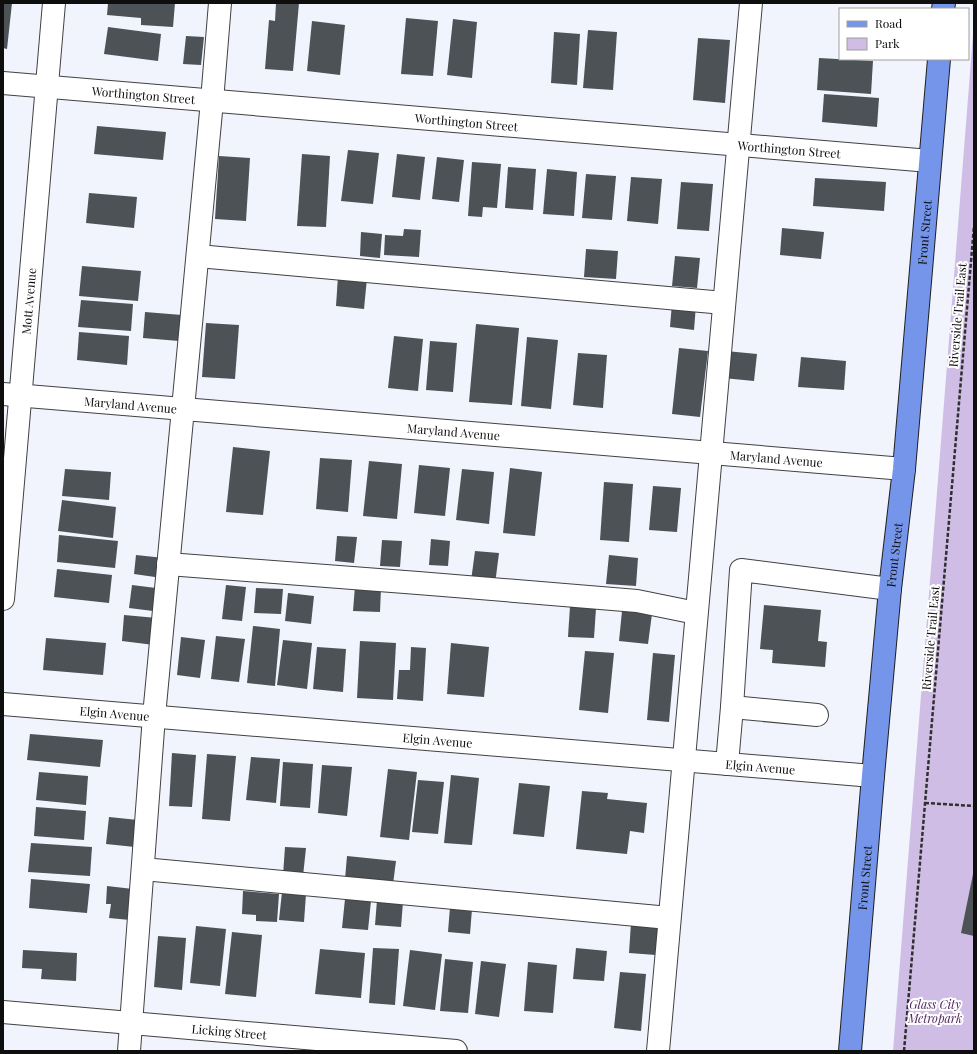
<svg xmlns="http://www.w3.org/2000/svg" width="977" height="1054" font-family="'Playfair Display',serif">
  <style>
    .green { fill: #cfbde5 }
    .building { fill: #4c5256 }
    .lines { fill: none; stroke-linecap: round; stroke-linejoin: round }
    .minor-casing { stroke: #414141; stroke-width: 24 }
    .major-casing { stroke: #1f1f1f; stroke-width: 24 }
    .path { stroke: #303030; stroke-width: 2.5; stroke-dasharray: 4 2; stroke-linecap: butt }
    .minor { stroke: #fff; stroke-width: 22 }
    .major { stroke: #7495ea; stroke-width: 22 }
    .labels { text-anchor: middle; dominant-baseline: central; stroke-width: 4; stroke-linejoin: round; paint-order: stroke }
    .street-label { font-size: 12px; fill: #0e0e0e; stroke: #fff }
    .park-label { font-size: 12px; font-style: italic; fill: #51255f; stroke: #fff }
  </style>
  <rect width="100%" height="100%" fill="#f1f4fd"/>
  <path class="green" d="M974 22V1051H893Z"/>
  <g class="building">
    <path d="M3 3H12L7 49 3 48Z"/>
    <path d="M108 3H175L173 27 141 25V18L107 15Z"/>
    <path d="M276 3H299L293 71 265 69 269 20 275 21Z"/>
    <path d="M406 18 438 21 433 76 401 74Z"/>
    <path d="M453 19 477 22 472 78 447 75Z"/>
    <path d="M312 21 345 25 340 75 307 71Z"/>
    <path d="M108 27 161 34 158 61 104 54Z"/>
    <path d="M588 30 617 32 613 90 583 88Z"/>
    <path d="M554 32 580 34 577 85 551 83Z"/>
    <path d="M186 36 204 37 201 65 183 64Z"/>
    <path d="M698 38 730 40 725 103 693 100Z"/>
    <path d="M819 58 873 61 871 94 817 90Z"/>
    <path d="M824 94 879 98 877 127 822 122Z"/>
    <path d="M97 126 166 132 163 160 94 154Z"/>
    <path d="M348 150 379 153 373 204 341 201Z"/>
    <path d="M302 154 330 156 326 227 297 226Z"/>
    <path d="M397 154 425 157 420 200 392 197Z"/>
    <path d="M219 156 250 158 246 221 215 219Z"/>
    <path d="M437 157 464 160 459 202 432 199Z"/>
    <path d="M472 162 501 164 497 208 483 207 482 217 468 216Z"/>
    <path d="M508 167 536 169 533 210 505 208Z"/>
    <path d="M547 169 577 172 574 216 543 214Z"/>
    <path d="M586 174 616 176 612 220 582 218Z"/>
    <path d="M631 177 662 179 658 224 627 221Z"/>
    <path d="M815 178 886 182 884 211 813 206Z"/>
    <path d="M681 182 713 184 709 231 677 229Z"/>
    <path d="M89 193 137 197 134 228 86 223Z"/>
    <path d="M782 228 824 232 821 259 780 255Z"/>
    <path d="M404 229 421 230 419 257 384 255 385 235 403 236Z"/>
    <path d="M361 232 382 234 380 258 360 256Z"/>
    <path d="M586 249 618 251 616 279 584 277Z"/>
    <path d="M675 256 700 258 697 288 672 286Z"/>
    <path d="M82 266 141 271 138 301 79 296Z"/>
    <path d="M338 276 367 278 364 309 336 306Z"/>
    <path d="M81 300 133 304 131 331 78 327Z"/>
    <path d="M672 303 696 305 694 330 670 327Z"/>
    <path d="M145 312 182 315 179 341 143 338Z"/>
    <path d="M206 323 239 325 235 379 202 377Z"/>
    <path d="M476 324 519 328 512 405 469 402Z"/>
    <path d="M79 332 129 336 127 365 77 360Z"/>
    <path d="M394 336 423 339 418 391 388 388Z"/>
    <path d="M527 337 558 340 551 409 521 406Z"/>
    <path d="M430 341 457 343 453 392 426 390Z"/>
    <path d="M679 348 708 351 700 417 672 414Z"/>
    <path d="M726 351 757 354 754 381 723 378Z"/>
    <path d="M578 353 607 355 603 408 573 405Z"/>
    <path d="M801 357 846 361 844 390 798 387Z"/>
    <path d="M233 447 270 451 263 515 226 512Z"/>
    <path d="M320 458 352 460 348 512 316 509Z"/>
    <path d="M369 461 402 464 397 519 363 516Z"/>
    <path d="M419 465 450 468 445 516 414 513Z"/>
    <path d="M510 468 542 472 535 536 503 533Z"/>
    <path d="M65 469 111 472 109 500 62 496Z"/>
    <path d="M462 469 494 472 489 524 456 520Z"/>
    <path d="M604 482 633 484 629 542 600 540Z"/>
    <path d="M653 486 681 488 677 532 649 530Z"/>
    <path d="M62 500 116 507 113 538 58 531Z"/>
    <path d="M59 535 118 541 115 568 57 562Z"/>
    <path d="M337 536 357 537 354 563 335 561Z"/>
    <path d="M431 539 450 541 448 566 429 565Z"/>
    <path d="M382 540 402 541 400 567 380 566Z"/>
    <path d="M475 551 499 553 495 584 471 581Z"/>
    <path d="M136 555 164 558 162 578 134 574Z"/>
    <path d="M609 555 638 558 636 586 606 584Z"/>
    <path d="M57 569 112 575 109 603 54 597Z"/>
    <path d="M132 585 156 588 153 611 129 608Z"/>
    <path d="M226 585 246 587 242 621 222 619Z"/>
    <path d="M355 586 381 588 380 612 353 611Z"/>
    <path d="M256 588 283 589 281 614 254 613Z"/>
    <path d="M288 593 314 596 311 624 285 621Z"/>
    <path d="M764 605 821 610 818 641 827 642 825 667 772 663 773 650 760 649Z"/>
    <path d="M570 606 596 608 594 638 568 637Z"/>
    <path d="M622 611 652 614 648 644 619 641Z"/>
    <path d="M124 615 157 618 154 645 122 641Z"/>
    <path d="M253 626 280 629 275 686 247 683Z"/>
    <path d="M216 636 245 639 239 682 211 679Z"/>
    <path d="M181 637 205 640 200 678 177 675Z"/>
    <path d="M46 638 106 643 103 675 43 670Z"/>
    <path d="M283 640 312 643 307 689 277 685Z"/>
    <path d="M360 641 396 643 393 700 357 698Z"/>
    <path d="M451 643 489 647 484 697 447 694Z"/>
    <path d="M317 647 346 649 343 692 313 689Z"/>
    <path d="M411 647 426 648 423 701 397 699 399 670H410Z"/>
    <path d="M585 651 614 653 608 713 579 710Z"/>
    <path d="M653 653 675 655 669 722 647 720Z"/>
    <path d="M30 734 103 740 100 767 27 760Z"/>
    <path d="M172 753 196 755 192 807 169 806Z"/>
    <path d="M207 754 236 756 230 821 202 819Z"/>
    <path d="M251 757 280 759 276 803 246 800Z"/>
    <path d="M283 762 313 764 310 808 280 806Z"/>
    <path d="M322 765 352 767 347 816 318 813Z"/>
    <path d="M388 769 417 772 409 840 380 837Z"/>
    <path d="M39 772 88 776 86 805 36 800Z"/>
    <path d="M451 775 479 778 472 845 444 843Z"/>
    <path d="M418 780 444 782 438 834 412 832Z"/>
    <path d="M519 783 550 786 544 837 513 834Z"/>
    <path d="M582 791 608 793 607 799 647 803 644 833 630 831 627 854 576 849Z"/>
    <path d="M36 807 86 811 84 840 34 836Z"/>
    <path d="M109 817 138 820 135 847 106 844Z"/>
    <path d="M31 843 92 847 90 876 28 872Z"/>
    <path d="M285 847 306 848 303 876 283 875Z"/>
    <path d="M347 856 396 861 393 884 345 879Z"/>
    <path d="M973 874 974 875V936L961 933Z"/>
    <path d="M31 879 90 884 87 913 29 908Z"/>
    <path d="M107 886 133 889 130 920 109 918 111 904H106Z"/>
    <path d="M243 891 279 894 277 922 256 921V915L242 914Z"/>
    <path d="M282 892 306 894 304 922 279 920Z"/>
    <path d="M345 899 371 901 368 930 342 928Z"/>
    <path d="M377 900 403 902 401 927 375 925Z"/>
    <path d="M450 907 472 909 470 934 448 932Z"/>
    <path d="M631 923 658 925 656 955 629 953Z"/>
    <path d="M196 926 226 929 220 986 190 983Z"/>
    <path d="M232 932 262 935 256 997 225 994Z"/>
    <path d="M158 936 186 938 182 990 154 987Z"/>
    <path d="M373 948 399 949 395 1005 369 1003Z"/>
    <path d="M576 948 607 951 604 981 573 979Z"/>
    <path d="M320 949 365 953 361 998 315 994Z"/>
    <path d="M23 950 77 953 76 981 41 979 42 969 22 968Z"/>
    <path d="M410 950 442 954 435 1010 403 1006Z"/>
    <path d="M445 959 473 962 468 1013 440 1011Z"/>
    <path d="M481 961 506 964 499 1017 475 1014Z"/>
    <path d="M528 962 557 965 553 1013 524 1011Z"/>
    <path d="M620 972 646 974 641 1031 614 1028Z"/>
  </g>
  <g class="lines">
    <defs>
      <g id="minor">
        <path id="s1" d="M3 83 930 161"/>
        <path d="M198 256 724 303"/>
        <path id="s2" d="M3 394 904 469"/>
        <path d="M168 564 418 583 637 601 696 613"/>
        <path id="s3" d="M3 599 54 3"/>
        <path id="s4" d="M3 704 873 776"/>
        <path d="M732 707 817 715"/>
        <path d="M727 764 732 707 741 570 890 589"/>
        <path d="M143 869 669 918"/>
        <path id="s5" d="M3 1012 456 1051"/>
        <path d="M129 1051 154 716 212 101 220 3"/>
        <path d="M658 1051 751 3"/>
      </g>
      <g id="major">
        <path d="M943 9 944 3"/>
        <path id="s6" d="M850 1051 873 776 890 589 904 469 939 59"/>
      </g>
    </defs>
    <use href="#minor" class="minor-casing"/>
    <use href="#major" class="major-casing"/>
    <g class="path">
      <path d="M925 803 974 806"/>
      <path d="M904 1051 974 226"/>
    </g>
    <use href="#minor" class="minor"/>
    <use href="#major" class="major"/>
  </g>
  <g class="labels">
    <g class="street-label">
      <text stroke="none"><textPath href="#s1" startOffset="141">Worthington Street</textPath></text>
      <text stroke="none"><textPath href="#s1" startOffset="465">Worthington Street</textPath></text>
      <text stroke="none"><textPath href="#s1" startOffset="789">Worthington Street</textPath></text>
      <text stroke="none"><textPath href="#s6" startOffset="822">Front Street</textPath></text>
      <text stroke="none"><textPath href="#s3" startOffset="299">Mott Avenue</textPath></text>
      <text transform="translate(957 315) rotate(-85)">Riverside Trail East</text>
      <text stroke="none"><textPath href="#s2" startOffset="128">Maryland Avenue</textPath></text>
      <text stroke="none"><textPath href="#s2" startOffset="452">Maryland Avenue</textPath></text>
      <text stroke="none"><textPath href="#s2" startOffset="776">Maryland Avenue</textPath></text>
      <text stroke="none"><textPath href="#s6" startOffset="498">Front Street</textPath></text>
      <text transform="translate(930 638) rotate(-85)">Riverside Trail East</text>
      <text stroke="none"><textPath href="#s4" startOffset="112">Elgin Avenue</textPath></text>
      <text stroke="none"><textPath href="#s4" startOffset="436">Elgin Avenue</textPath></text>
      <text stroke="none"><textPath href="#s4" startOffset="760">Elgin Avenue</textPath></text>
      <text stroke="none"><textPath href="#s6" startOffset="174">Front Street</textPath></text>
      <text stroke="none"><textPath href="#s5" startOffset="227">Licking Street</textPath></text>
    </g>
    <g class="park-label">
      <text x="935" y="1004">Glass City<tspan x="935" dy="14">Metropark</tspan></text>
    </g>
  </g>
  <rect width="977" height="1054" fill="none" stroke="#0e0e0e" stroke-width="8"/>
  <rect x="839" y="8" width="130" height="52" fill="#ffffff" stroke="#9f9f9f"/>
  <rect x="847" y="21" width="20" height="6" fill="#7495ea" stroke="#9f9f9f"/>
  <text x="875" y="28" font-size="12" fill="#0e0e0e">Road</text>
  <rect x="847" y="38" width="20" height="12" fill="#cfbde5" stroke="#9f9f9f"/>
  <text x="875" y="48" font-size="12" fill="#0e0e0e">Park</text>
</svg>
